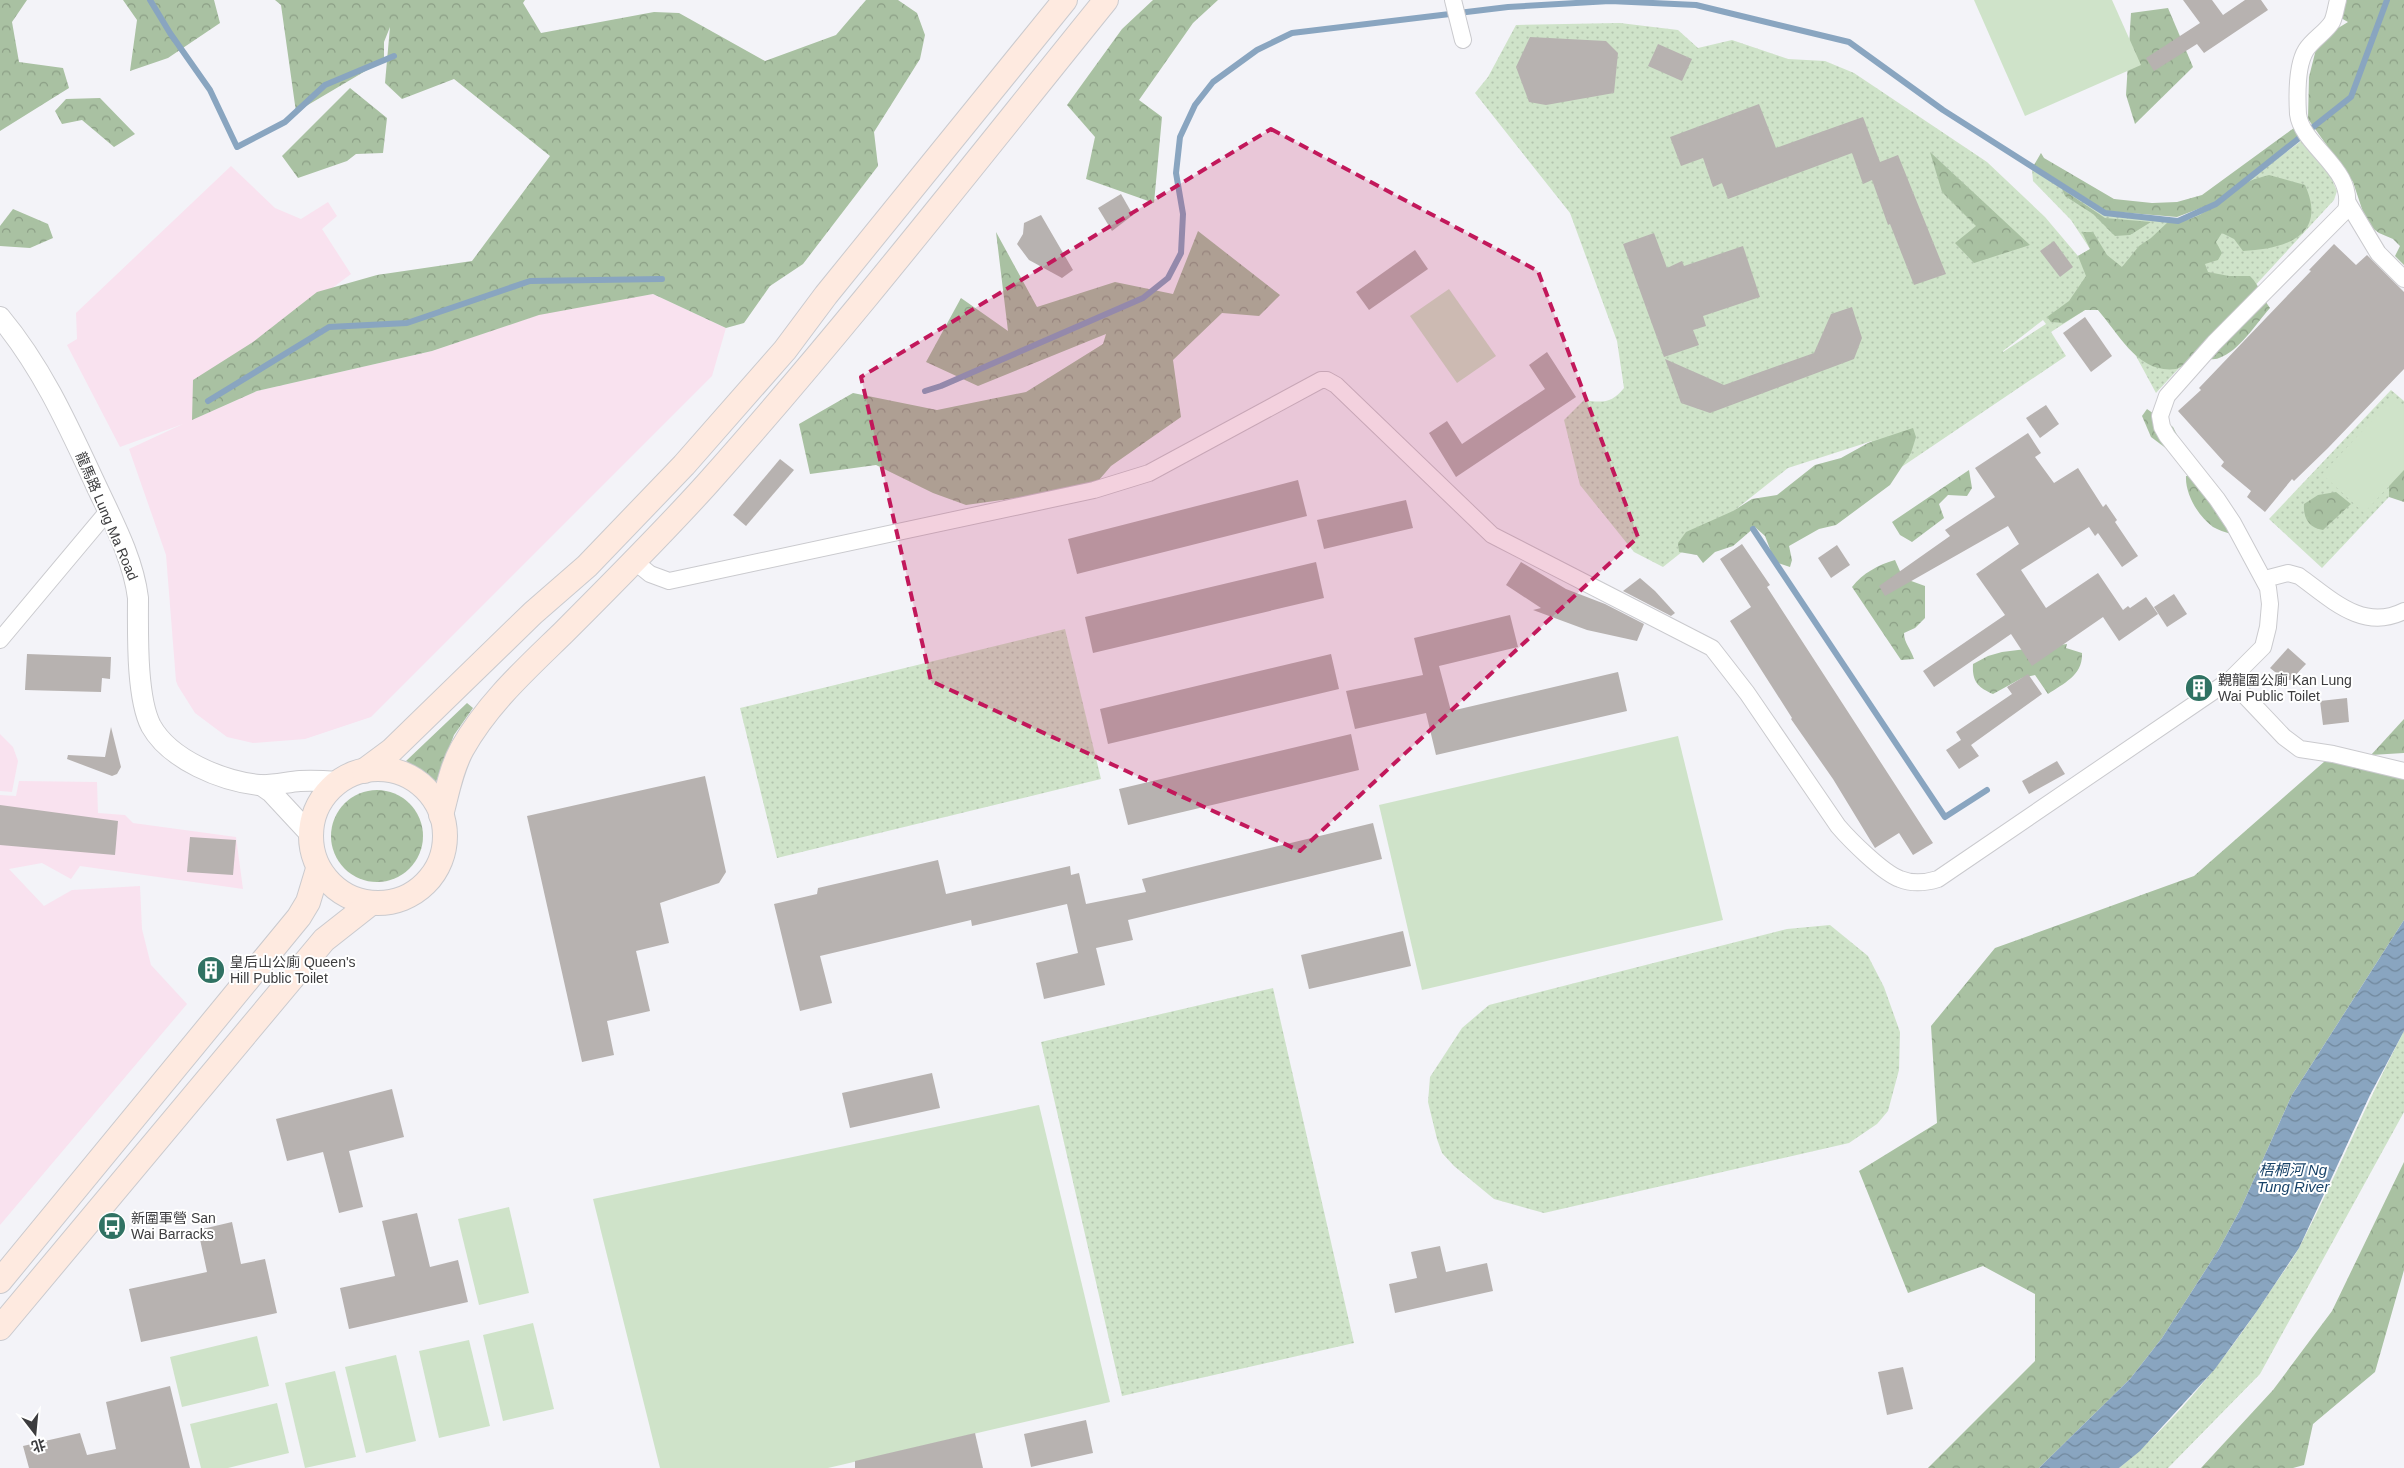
<svg xmlns="http://www.w3.org/2000/svg" width="2404" height="1468" font-family="Helvetica,'Noto Sans SC',sans-serif">
  <style>
    .industrial { fill: #f9e2ef }
    .green { fill: url(#green-dots); fill-rule: evenodd }
    .forest { fill: url(#forest-crowns) }
    .pitch { fill: #cfe3c9 }
    .water { fill: url(#water-waves) }
    .lines { fill: none; stroke-linecap: round; stroke-linejoin: round }
    .stream { stroke: #89a5c0; stroke-width: 6 }
    .building { fill: #b7b2b0 }
    .minor-casing { stroke: #cacace; stroke-width: 18 }
    .tertiary-casing { stroke: #cacace; stroke-width: 22 }
    .secondary-casing { stroke: #cacace; stroke-width: 26 }
    .minor { stroke: #fff; stroke-width: 16 }
    .tertiary { stroke: #fff; stroke-width: 20 }
    .secondary { stroke: #feeae0; stroke-width: 24 }
    .marked { fill: #c2185b; fill-opacity: 0.2; stroke: #c2185b; stroke-width: 4; stroke-dasharray: 10 6; stroke-linejoin: round }
    .labels { text-anchor: middle; dominant-baseline: central; stroke-width: 4; stroke-linejoin: round; paint-order: stroke }
    .street-label { font-size: 14px; fill: #3c3c3e; stroke: #fff }
    .poi-label { font-size: 14px; fill: #3c3c3e; stroke: #fff; text-anchor: start }
    .water-label { font-size: 15px; font-style: italic; fill: #174268; stroke: #fff }
  </style>
  <defs>
    <pattern id="green-dots" width="8" height="8" patternUnits="userSpaceOnUse" patternTransform="scale(1.25)"><rect width="8" height="8" fill="#cfe3c9"/><path d="M2 2h.1M6 6h.1" fill="none" stroke="#b3c4ae" stroke-width="1.8" stroke-linecap="round"/></pattern>
    <pattern id="forest-crowns" width="20" height="18" patternUnits="userSpaceOnUse" patternTransform="scale(1.25)"><rect width="20" height="18" fill="#a9c1a2"/><path d="M2 6a3 3 0 1 1 6 0M12 15a3 3 0 1 1 6 0" fill="none" stroke="#8b9e85"/></pattern>
    <pattern id="water-waves" width="16" height="10" patternUnits="userSpaceOnUse" patternTransform="scale(1.25)"><rect width="16" height="10" fill="#89a5c0"/><path d="M0 5q4-4 8 0t8 0" fill="none" stroke="#71889d"/></pattern>
  </defs>
  <rect width="100%" height="100%" fill="#f3f3f8"/>
  <g class="industrial">
    <path d="M231 166 275 208 301 219 328 202 337 216 322 229 351 274 303 310 192 420 257 391 432 351 550 311 653 294 726 328 712 376 371 717 305 739 253 743 227 737 195 713 178 686 176 681 166 555 129 449 183 424 120 447 67 345 77 339 76 313Z"/>
    <path d="M0 734 13 747 18 761 12 792 0 791Z"/>
    <path d="M19 781 97 782 98 813 125 815 133 823 236 837 243 889 80 866 71 879 42 863 9 869 44 906 72 890 140 886 142 929 151 965 187 1004 0 1225V795L16 796Z"/>
  </g>
  <g class="green">
    <path d="M1620 23 1678 30 1698 48 1732 40 1788 59 1825 61 1854 73 1987 162 2045 217 2078 256 2090 249 2071 220 2033 181 2032 170 2105 215 2179 221 2216 205 2301 141 2330 175 2337 191 2334 200 2156 393 2136 356 2098 310H2085L2051 332 2066 356 1789 543 1872 441 1788 468 1663 567 1634 552 1580 485 1564 420 1584 400C1603 403 1612 403 1624 388L1617 341 1570 213 1475 93 1488 77 1516 25ZM2043 320 2046 324 2003 352V351Z"/>
    <path d="M2391 390 2404 401V481L2322 568 2269 519Z"/>
    <path d="M1065 629 1101 779 777 858 740 708Z"/>
    <path d="M1830 925 1868 956 1884 987 1900 1032 1899 1070 1888 1111 1877 1124 1849 1143 1544 1213 1494 1199 1454 1166 1442 1153 1437 1139 1428 1102 1430 1077 1462 1028 1489 1005 1787 929Z"/>
    <path d="M1273 988 1354 1343 1122 1396 1041 1042Z"/>
    <path d="M2404 1031V1112L2260 1374 2168 1468H2119C2177 1421 2230 1353 2271 1290 2281 1275 2292 1261 2300 1246 2337 1175 2367 1101 2404 1031Z"/>
  </g>
  <g class="forest">
    <path d="M0 0H27L12 22 19 62 63 68 69 88 0 131Z"/>
    <path d="M123 0H214L220 23 168 58 130 71 137 20Z"/>
    <path d="M275 0H525L523 3 541 33 654 12 679 13 765 61 836 35 866 0H898L917 13 925 35 920 59 874 132 878 166 803 264 770 286 744 323 726 328 653 294 539 315 432 351 257 391 192 420 193 380 253 342 317 292 377 275 472 261 550 156 454 79 402 99 385 83 390 27 384 42V60L296 112 281 5Z"/>
    <path d="M1153 0H1218L1193 23 1139 100 1162 117 1154 203 1086 179 1095 137 1067 105 1122 29Z"/>
    <path d="M2334 0H2404V265L2395 256 2400 246 2393 239 2379 233 2367 224 2353 182 2308 119 2309 77 2317 45 2330 33 2348 22 2332 13Z"/>
    <path d="M2168 8 2193 67 2135 124 2126 95 2131 13Z"/>
    <path d="M350 88 387 118 383 153 356 154 347 161 298 178 282 156Z"/>
    <path d="M100 98 135 134 114 147 82 120 62 124 55 111 66 99Z"/>
    <path d="M2294 128 2299 139 2214 203 2177 217 2106 211 2034 165 2041 153 2044 158 2114 199 2152 203 2177 202 2202 195Z"/>
    <path d="M1930 152 2030 245 1974 263 1955 243 1976 226 1942 192Z"/>
    <path d="M2269 175 2305 185C2328 236 2285 249 2243 251L2234 239 2222 233 2216 242 2222 253 2218 260 2205 264 2208 272 2229 276H2250C2260 286 2262 297 2270 308 2255 325 2239 351 2219 358 2212 361 2203 358 2196 359 2189 360 2183 367 2176 369 2138 374 2119 334 2098 310H2085L2064 323 2051 322 2047 317 2069 301 2086 276 2078 256 2090 249 2082 232H2093L2107 255 2122 267 2139 246 2151 238 2169 221C2202 225 2224 194 2250 181 2256 178 2263 177 2269 175Z"/>
    <path d="M2062 189 2105 218 2151 222 2130 235 2115 236 2093 214 2065 196Z"/>
    <path d="M13 209 48 224 53 238 30 248 0 246V226Z"/>
    <path d="M1198 231 1280 295 1259 316 1222 313 1173 360 1181 417 1111 466 1093 487 966 505 933 493 876 465 810 474 799 424 853 393 937 410 1026 392 1103 344 1106 334 978 386 926 362 961 298 1008 331 996 232 1037 307 1115 282 1173 294Z"/>
    <path d="M2147 409 2173 427 2179 439 2171 452 2151 437 2142 416Z"/>
    <path d="M1913 428 1916 437 1911 453 1890 485 1836 525 1819 529 1789 546 1792 560 1790 567 1775 562 1765 536 1755 527 1733 546 1715 552 1703 563 1697 555 1679 552 1678 543 1686 532 1733 511 1752 499 1777 495 1815 465 1841 458 1868 443Z"/>
    <path d="M2404 463V502L2389 497V473Z"/>
    <path d="M1969 470 1972 488 1967 496 1948 495 1939 504 1944 518 1912 542 1900 535 1892 522Z"/>
    <path d="M2186 476H2209L2231 534C2225 532 2218 530 2213 527 2198 516 2185 494 2186 476Z"/>
    <path d="M2336 492 2351 504 2323 530C2309 528 2303 518 2304 504L2318 495Z"/>
    <path d="M1895 560 1903 578 1925 586V618L1915 628 1904 633C1904 643 1911 649 1914 659L1901 660 1852 587C1863 573 1878 565 1895 560Z"/>
    <path d="M2067 644 2066 648 2082 653C2083 675 2064 683 2048 694L2035 675 2022 678 1993 694C1978 687 1972 682 1973 664L1988 656 2002 652Z"/>
    <path d="M467 703 473 708 454 735 436 782 429 775 406 761Z"/>
    <path d="M2404 719V753L2371 755Z"/>
    <path d="M2333 754 2404 771V920L2292 1095 2241 1208 2219 1249 2162 1338 2130 1379 2039 1468H1928L2035 1361V1294L1983 1266 1908 1293 1859 1171 1937 1123 1931 1026 1995 948 2194 876Z"/>
    <circle cx="377" cy="836" r="46"/>
    <path d="M2404 1162V1270L2375 1372 2313 1424 2304 1465 2293 1468H2201L2273 1390 2332 1311Z"/>
  </g>
  <g class="pitch">
    <path d="M1974 0H2112L2141 65 2025 116Z"/>
    <path d="M1449 289 1496 356 1457 383 1410 316Z"/>
    <path d="M2393 398 2404 408V470L2364 513 2322 474Z"/>
    <path d="M1678 736 1723 920 1422 990 1379 805Z"/>
    <path d="M1039 1105 1110 1402 828 1468H660L593 1199Z"/>
    <path d="M509 1207 529 1293 479 1305 458 1219Z"/>
    <path d="M533 1323 554 1409 503 1421 483 1335Z"/>
    <path d="M257 1336 269 1386 182 1407 170 1357Z"/>
    <path d="M469 1340 490 1426 439 1438 419 1351Z"/>
    <path d="M396 1355 416 1441 366 1453 345 1367Z"/>
    <path d="M335 1371 356 1457 305 1468 285 1383Z"/>
    <path d="M277 1403 289 1453 228 1468H201L190 1424Z"/>
  </g>
  <path class="water" d="M2404 920V1031L2370 1095 2299 1248 2257 1311 2215 1369 2140 1451 2119 1468H2039L2130 1379 2162 1338 2219 1249 2241 1208 2292 1095Z"/>
  <g class="lines">
    <g class="stream">
      <path d="M150 0 170 33 210 90 237 147 285 122 325 85 394 56"/>
      <path d="M925 391 941 386 1143 298 1168 278 1181 253 1183 214 1176 173 1180 137 1195 105 1213 82 1257 50 1292 33 1508 7 1610 1 1696 5 1849 42 1943 110 2105 213 2178 221 2216 204 2351 97 2387 0"/>
      <path d="M208 401 329 327 407 323 530 281 662 279"/>
      <path d="M1753 529 1945 817 1987 790"/>
    </g>
  </g>
  <g class="building">
    <path d="M2183 0H2212L2223 15 2245 0H2261L2268 10 2204 53 2197 44 2154 71 2146 58 2200 23Z"/>
    <path d="M1530 37 1606 41 1618 53 1614 93 1546 105 1529 102 1516 67Z"/>
    <path d="M1658 44 1692 59 1682 81 1648 66Z"/>
    <path d="M1759 104 1776 148 1863 117 1880 162 1898 155 1946 274 1914 285 1890 224 1888 225 1872 180 1863 184 1852 153 1728 199 1722 183 1713 187 1703 158 1681 166 1670 137Z"/>
    <path d="M1121 194 1133 215 1112 231 1098 208Z"/>
    <path d="M1041 215 1073 270 1062 278 1029 260 1017 244 1023 234 1024 223Z"/>
    <path d="M1654 233 1667 268 1682 261 1684 266 1743 246 1760 297 1703 316 1706 326 1693 330 1699 345 1664 357 1623 244Z"/>
    <path d="M2054 241 2073 267 2060 277 2040 251Z"/>
    <path d="M2334 244 2356 265 2367 255 2404 292V369L2328 448 2294 481 2292 479 2265 512 2247 497 2251 491 2221 466 2224 462 2178 411 2201 390 2199 388 2311 271 2309 270Z"/>
    <path d="M1415 250 1428 269 1369 310 1356 292Z"/>
    <path d="M1852 307 1862 338 1854 359 1710 413 1681 403 1665 359 1724 385 1814 353 1831 314Z"/>
    <path d="M2085 317 2112 356 2091 372 2063 333Z"/>
    <path d="M1547 352 1576 397 1456 477 1429 433 1447 421 1462 444 1545 389 1529 365Z"/>
    <path d="M2046 405 2059 424 2040 438 2026 418Z"/>
    <path d="M2028 433 2041 453 2035 457 2054 483 2078 468 2103 507 2106 504 2117 520 2115 522 2138 556 2122 567 2098 533 2095 536 2089 527 2021 570 2046 608 2098 573 2123 610 2128 606 2130 608 2146 597 2158 614 2119 641 2103 617 2032 666 2011 634 1934 687 1923 671 2005 615 1976 574 2019 544 2008 526 1885 596 1879 586 1950 536 1945 530 1995 497 1975 468Z"/>
    <path d="M780 459 794 470 746 526 733 515Z"/>
    <path d="M1298 480 1307 516 1077 574 1068 539Z"/>
    <path d="M1406 500 1413 528 1324 549 1317 520Z"/>
    <path d="M1742 544 1770 585 1767 587 1933 843 1913 855 1899 833 1875 848 1833 779 1791 719 1792 718 1730 621 1751 607 1720 559Z"/>
    <path d="M1837 545 1850 565 1831 578 1818 558Z"/>
    <path d="M1316 562 1324 598 1093 653 1085 617Z"/>
    <path d="M1521 562 1566 589 1605 604 1644 624 1637 641 1587 630 1533 610 1541 608 1506 585Z"/>
    <path d="M1640 578 1655 591 1675 613 1671 616 1623 591Z"/>
    <path d="M2174 594 2187 614 2167 627 2154 607Z"/>
    <path d="M1510 615 1518 647 1439 666 1451 711 1618 672 1627 711 1436 755 1426 713 1355 729 1346 691 1423 675 1414 638Z"/>
    <path d="M2288 648 2306 664 2291 680H2285L2270 668Z"/>
    <path d="M27 654 111 657 110 679 102 678 101 692 25 690Z"/>
    <path d="M1331 654 1339 689 1108 744 1100 709Z"/>
    <path d="M2028 674 2042 694 1971 745 1979 756 1959 769 1946 750 1961 740 1956 732 2012 694 2007 687Z"/>
    <path d="M2347 698 2349 722 2323 725 2320 701Z"/>
    <path d="M111 727 121 767 117 774 112 776 67 759 68 755 105 757Z"/>
    <path d="M1351 734 1359 770 1128 825 1119 789Z"/>
    <path d="M2057 761 2065 774 2029 794 2022 781Z"/>
    <path d="M705 776 726 872 719 883 660 903 669 943 636 951 650 1011 607 1021 614 1055 582 1062 527 816Z"/>
    <path d="M0 805 118 821 115 855 0 845Z"/>
    <path d="M1373 823 1382 859 1128 920 1133 940 1096 948 1105 985 1044 999 1036 963 1078 953 1067 904 972 926 971 920 820 956 832 1003 800 1011 774 904 817 894 818 888 938 860 946 894 1070 866 1071 875 1079 873 1086 904 1146 892 1142 879Z"/>
    <path d="M190 837 236 840 233 875 187 872Z"/>
    <path d="M1403 931 1411 966 1309 989 1301 955Z"/>
    <path d="M932 1073 940 1108 850 1128 842 1093Z"/>
    <path d="M392 1089 404 1137 349 1151 363 1207 339 1213 323 1152 287 1161 276 1119Z"/>
    <path d="M417 1213 430 1267 458 1260 468 1302 349 1329 340 1288 395 1276 382 1221Z"/>
    <path d="M232 1222 241 1264 265 1259 277 1313 141 1342 129 1289 207 1272 198 1230Z"/>
    <path d="M1440 1246 1446 1272 1487 1263 1493 1291 1395 1313 1389 1284 1417 1278 1411 1252Z"/>
    <path d="M1903 1367 1913 1409 1887 1415 1878 1372Z"/>
    <path d="M170 1386 190 1468H29L23 1446 80 1433 87 1455 116 1449 106 1402Z"/>
    <path d="M1086 1420 1093 1453 1031 1467 1024 1434Z"/>
    <path d="M975 1433 983 1468H855V1461Z"/>
  </g>
  <g class="lines">
    <defs>
      <g id="minor">
        <path d="M1453 0 1463 40"/>
        <path d="M2348 203 2378 253 2404 279"/>
        <path d="M634 561 650 574 669 581 1094 490 1149 473 1321 380H1327L1336 385 1492 535 1712 648 1747 693 1838 826C1850 840 1883 873 1900 879 1912 884 1925 883 1938 879L2230 680 2263 647 2268 627 2270 604 2268 588 2233 523 2217 499 2167 436 2162 427 2160 416 2167 396 2214 343 2346 210C2356 169 2302 147 2298 114 2297 96 2296 66 2306 50 2313 39 2325 33 2332 22 2335 16 2336 7 2338 0"/>
        <path d="M2265 579 2288 573 2299 576C2331 599 2363 632 2404 611"/>
        <path d="M0 640 108 511"/>
        <path d="M2230 680 2284 737 2300 749 2333 754 2404 771"/>
      </g>
      <g id="tertiary">
        <path d="M0 317C41 366 67 423 94 481 111 518 133 557 138 598 138 631 136 697 151 726 170 760 222 781 259 785 272 786 287 782 300 781 313 780 326 781 339 782"/>
        <path d="M261 785 271 792 310 834"/>
      </g>
      <g id="secondary">
        <circle cx="378" cy="836" r="67"/>
        <path d="M364 771 391 751 533 613 587 566 684 465 785 350 826 295 1065 0"/>
        <path d="M441 815C447 793 451 769 462 749 488 703 526 669 563 633 612 584 661 535 707 484 846 328 975 162 1106 0"/>
        <path d="M0 1281 299 917 308 902 318 869"/>
        <path d="M0 1328 324 940 371 903"/>
      </g>
    </defs>
    <use href="#minor" class="minor-casing"/>
    <use href="#tertiary" class="tertiary-casing"/>
    <use href="#secondary" class="secondary-casing"/>
    <use href="#minor" class="minor"/>
    <use href="#tertiary" class="tertiary"/>
    <use href="#secondary" class="secondary"/>
  </g>
  <path class="marked" d="M1271 129 1538 271 1638 537 1300 851 931 681 861 377Z"/>
  <defs>
    <symbol id="building-disc" viewBox="-11 -11 22 22"><circle r="9.5" fill="#307263" stroke="#fff"/><path d="M-4-6H4V6H1V3H-1V6H-4ZM-2.5-4.3h1.7v1.8h-1.7ZM.8-4.3h1.7v1.8H.8ZM-2.5-1h1.7V.8h-1.7ZM.8-1h1.7V.8H.8Z" fill="#fff"/></symbol>
    <symbol id="bus-disc" viewBox="-11 -11 22 22"><circle r="9.5" fill="#307263" stroke="#fff"/><path d="M-5-6H5V4H4V6H2V4H-2V6H-4V4H-5ZM-3.5-4V0h7V-4ZM-3.5 1.2v1.5H-2V1.2ZM2 1.2v1.5H3.5V1.2Z" fill="#fff"/></symbol>
  </defs>
  <g fill-rule="evenodd">
    <use href="#building-disc" x="2183" y="672" width="32" height="32"/>
    <use href="#building-disc" x="195" y="954" width="32" height="32"/>
    <use href="#bus-disc" x="96" y="1210" width="32" height="32"/>
  </g>
  <g class="labels">
    <g class="street-label">
      <text transform="translate(107 516) rotate(67)">龍馬路 Lung Ma Road</text>
    </g>
    <g class="poi-label">
      <text x="2218" y="680">覲龍圍公廁 Kan Lung<tspan x="2218" dy="16">Wai Public Toilet</tspan></text>
      <text x="230" y="962">皇后山公廁 Queen's<tspan x="230" dy="16">Hill Public Toilet</tspan></text>
      <text x="131" y="1218">新圍軍營 San<tspan x="131" dy="16">Wai Barracks</tspan></text>
    </g>
    <g class="water-label">
      <text x="2293" y="1169">梧桐河 Ng<tspan x="2293" dy="17">Tung River</tspan></text>
    </g>
  </g>
  <g transform="translate(35 1433) rotate(164)" stroke="#ffffff" stroke-width="4" paint-order="stroke">
  <path d="M0-4L9 19L0 12L-9 19Z" fill="#3c3c3e"/>
  <text y="-8" font-size="14" font-weight="bold" text-anchor="middle" fill="#3c3c3e">北</text>
  </g>
</svg>
